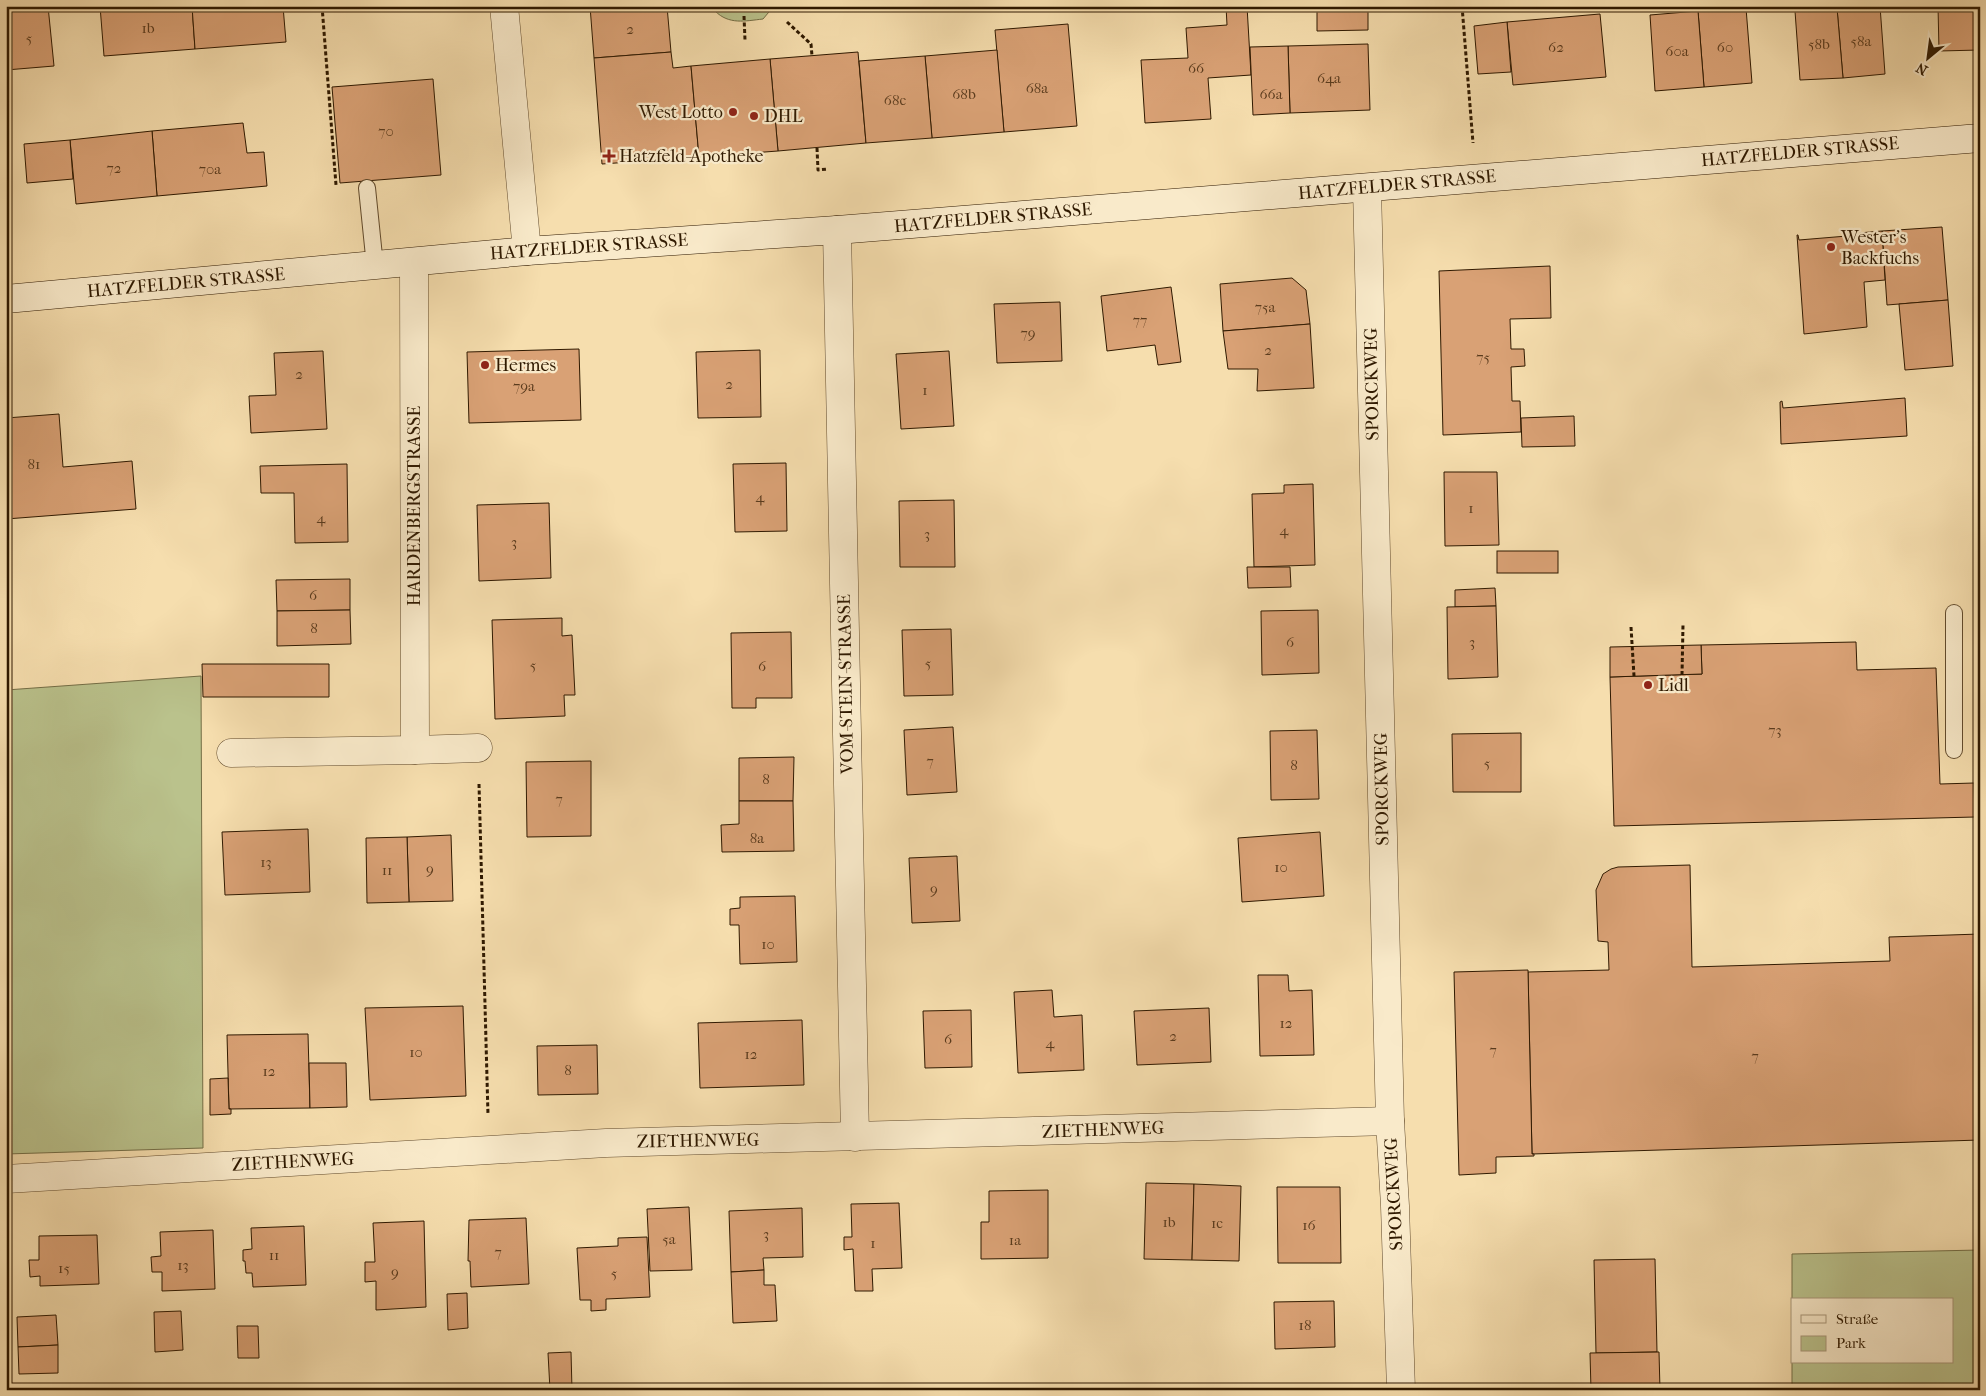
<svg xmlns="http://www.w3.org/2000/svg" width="1986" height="1396" font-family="'IM FELL French Canon',serif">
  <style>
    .green { fill: #bac28c; stroke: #746e46 }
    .building { fill: #d9a175; stroke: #2f1900 }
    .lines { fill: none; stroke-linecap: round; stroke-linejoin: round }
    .lane-casing { stroke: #614a2c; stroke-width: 18 }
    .street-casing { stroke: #614a2c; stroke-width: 29 }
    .secondary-casing { stroke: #2f1900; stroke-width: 29 }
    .path { stroke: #2f1900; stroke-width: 3; stroke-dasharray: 4 2.5; stroke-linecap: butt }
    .lane { stroke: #f9eaca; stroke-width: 16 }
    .street { stroke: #f9eaca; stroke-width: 28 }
    .secondary { stroke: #f9eaca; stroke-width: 28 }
    .poi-dot { fill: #8f2418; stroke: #f9eaca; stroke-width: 2 }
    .labels { text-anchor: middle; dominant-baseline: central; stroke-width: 4.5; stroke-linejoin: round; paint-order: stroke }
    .number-label { font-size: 15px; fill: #5a3b1d }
    .poi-label { font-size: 18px; fill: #2f1900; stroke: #f9eaca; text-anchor: start }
    .street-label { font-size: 18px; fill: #2f1900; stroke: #f9eaca }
  </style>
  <rect width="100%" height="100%" fill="#f6deae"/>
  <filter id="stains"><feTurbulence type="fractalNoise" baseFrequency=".004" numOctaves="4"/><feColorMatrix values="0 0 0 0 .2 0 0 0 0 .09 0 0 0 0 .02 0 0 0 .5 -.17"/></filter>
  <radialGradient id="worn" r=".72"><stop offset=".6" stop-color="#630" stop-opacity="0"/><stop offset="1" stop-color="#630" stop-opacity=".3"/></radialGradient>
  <g class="green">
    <path d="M714 6H774L763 19C745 21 729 25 715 11Z"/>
    <path d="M201 676 203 1148 6 1154V690Z"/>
    <path d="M1980 1250V1390H1792V1362H1952V1300H1792V1339V1254Z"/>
  </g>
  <g class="building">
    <path d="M39 6H48L54 66 6 70V10Z"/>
    <path d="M100 6H192L195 49 104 56Z"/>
    <path d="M192 6H283L286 42 195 49Z"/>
    <path d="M590 6H667L671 52 594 58Z"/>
    <path d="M1226 6H1247L1251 75 1208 78 1211 119 1145 123 1141 60 1188 58 1186 28 1227 25Z"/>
    <path d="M1317 6H1382V8H1368V30L1317 31Z"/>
    <path d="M1856 6H1880L1885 74 1843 78 1837 8Z"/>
    <path d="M1938 6H1980V50L1939 51Z"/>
    <path d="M1746 8 1752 83 1704 87 1698 11Z"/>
    <path d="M1837 8 1843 78 1800 80 1795 11Z"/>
    <path d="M1698 11 1704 87 1655 91 1650 15Z"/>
    <path d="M1600 14 1606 77 1513 85 1507 22Z"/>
    <path d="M1507 22 1511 72 1478 74 1474 26Z"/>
    <path d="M1068 24 1077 126 1004 132 995 30Z"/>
    <path d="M1368 44 1370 110 1290 113 1288 46Z"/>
    <path d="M1288 46 1290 113 1253 115 1250 47Z"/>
    <path d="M997 50 1004 132 932 138 925 56Z"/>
    <path d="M671 52 673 68 691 66 699 157 602 164 594 58Z"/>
    <path d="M858 52 866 143 778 151 770 59Z"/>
    <path d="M925 56 932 138 866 143 859 61Z"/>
    <path d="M770 59 778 151 699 157 691 66Z"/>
    <path d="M433 79 441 175 340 183 332 87Z"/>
    <path d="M243 123 247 153 264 152 267 186 157 196 152 131Z"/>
    <path d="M152 131 157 196 76 204 70 140Z"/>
    <path d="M70 140 73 179 27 183 24 144Z"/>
    <path d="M1942 227 1948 300 1887 305 1882 231Z"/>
    <path d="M1882 231 1885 280 1864 282 1867 327 1804 334 1797 235H1798L1799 240 1847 236V234Z"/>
    <path d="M1550 266 1551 318 1510 319 1511 349H1524L1525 366 1511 367 1512 401H1520L1521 432 1443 435 1439 271Z"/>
    <path d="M1292 278 1306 290 1310 324 1223 331 1220 284Z"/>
    <path d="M1171 287 1181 362 1158 365 1155 345 1107 351 1101 296Z"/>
    <path d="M1948 300 1953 366 1905 370 1899 304Z"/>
    <path d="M1060 302 1062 361 997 363 994 304Z"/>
    <path d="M1310 324 1314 388 1257 391 1258 369H1228L1223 331Z"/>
    <path d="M579 349 581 420 469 423 467 352Z"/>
    <path d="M760 350 761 417 698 418 696 352Z"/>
    <path d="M323 351 327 429 251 433 249 396 276 395 274 353Z"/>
    <path d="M949 351 954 426 901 429 896 354Z"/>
    <path d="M1905 398 1907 436 1781 444 1780 402 1782 401 1783 408Z"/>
    <path d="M59 414 63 467 132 461 136 509 6 519V418Z"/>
    <path d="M1574 416 1575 446 1522 447 1521 418Z"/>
    <path d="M786 463 787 531 735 532 733 464Z"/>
    <path d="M347 464 348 542 295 543 294 493H261L260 466Z"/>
    <path d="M1444 472H1497L1499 545 1445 546Z"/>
    <path d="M1313 484 1315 565 1254 567 1252 494 1284 493V485Z"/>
    <path d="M954 500 955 567H900L899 501Z"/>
    <path d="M549 503 551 578 479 581 477 505Z"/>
    <rect x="1497" y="551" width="61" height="22"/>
    <path d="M1247 567H1290L1291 587 1248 588Z"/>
    <path d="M350 579V610L277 611 276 580Z"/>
    <path d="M1495 588 1496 606 1455 607V590Z"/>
    <path d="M1496 606 1498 677 1448 679 1447 607Z"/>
    <path d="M350 610 351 644 277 646V611Z"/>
    <path d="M1318 610 1319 673 1262 675 1261 611Z"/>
    <path d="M562 618V636L572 635 575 695H564L565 716 495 719 492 620Z"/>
    <path d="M951 629 953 695 904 696 902 630Z"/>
    <path d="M791 632 792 698H756V708H732L731 633Z"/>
    <path d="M1856 642 1857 670 1936 668 1940 784 1974 783 1975 817 1614 826 1610 677 1702 674 1701 645Z"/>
    <path d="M1701 645 1702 674 1610 677V647Z"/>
    <path d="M202 664H329V697H203Z"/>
    <path d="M953 727 957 792 907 795 904 730Z"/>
    <path d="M1317 730 1319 799 1271 800 1270 731Z"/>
    <path d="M1521 733V792H1453L1452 734Z"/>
    <path d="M794 757 793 801H739V758Z"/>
    <path d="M591 761V836L527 837 526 762Z"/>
    <path d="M739 801H793L794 851 722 852 721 825 739 824Z"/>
    <path d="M308 829 310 892 225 895 222 832Z"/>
    <path d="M1320 832 1324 896 1242 902 1238 838Z"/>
    <path d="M451 835 453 901 409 902 407 837Z"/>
    <path d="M407 837 409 902 367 903 366 838Z"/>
    <path d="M957 856 960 921 912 923 909 858Z"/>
    <path d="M1690 865 1692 967 1890 961 1889 937 1980 934V1140L1532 1154 1528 972 1609 970 1608 942 1598 941 1596 890 1603 874 1611 869 1618 867Z"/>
    <path d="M795 896 797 962 740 964 739 925H730V909L740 908V897Z"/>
    <path d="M1528 970 1532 1154H1534V1156L1496 1157V1173L1459 1175 1454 972Z"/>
    <path d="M1258 975H1288L1289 991 1312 990 1314 1055 1260 1056Z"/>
    <path d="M1052 990 1054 1017 1082 1015 1084 1070 1018 1073 1014 992Z"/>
    <path d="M463 1006 466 1096 370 1100 365 1008Z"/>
    <path d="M1209 1008 1211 1062 1137 1065 1134 1011Z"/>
    <path d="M971 1010 972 1067 925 1068 923 1011Z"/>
    <path d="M802 1020 804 1085 700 1088 698 1023Z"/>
    <path d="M308 1034 310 1108 229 1109 227 1035Z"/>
    <path d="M597 1045 598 1094 538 1095 537 1046Z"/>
    <path d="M309 1063H346L347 1107 310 1108Z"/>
    <path d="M228 1078 229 1109H231V1114L210 1115V1079Z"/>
    <path d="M1146 1183 1194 1184 1192 1260 1144 1259Z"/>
    <path d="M1194 1184 1241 1186 1239 1261 1192 1260Z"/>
    <path d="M1277 1187H1340L1341 1263H1278Z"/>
    <path d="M1048 1190V1258L981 1259V1222H989V1191Z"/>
    <path d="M899 1203 902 1268 872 1269 873 1291H855L853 1249 844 1250V1237H852L851 1204Z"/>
    <path d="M689 1207 692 1270 650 1271 647 1209Z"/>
    <path d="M802 1208 803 1257 763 1258 764 1270 731 1272 729 1211Z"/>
    <path d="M526 1218 529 1284 471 1287 470 1261H468L469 1220Z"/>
    <path d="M424 1221 426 1307 376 1310V1281L365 1282V1262H375L373 1223Z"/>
    <path d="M304 1226 306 1285 253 1287 252 1273H246L245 1261H243V1250L252 1249 251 1228Z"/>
    <path d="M213 1230 215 1289 162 1291V1272H152L151 1257 161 1256 160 1232Z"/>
    <path d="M97 1235 99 1284 40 1286V1276L30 1277 29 1260H39V1236Z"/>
    <path d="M647 1237 650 1297 606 1299V1310L591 1311V1300H580L577 1248 618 1246V1238Z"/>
    <path d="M1655 1259 1657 1352 1596 1353 1594 1260Z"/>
    <path d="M764 1270V1285H775L777 1321 733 1323 731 1272Z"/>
    <path d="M467 1293 468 1328 448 1330 447 1294Z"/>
    <path d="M1334 1301 1335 1347 1275 1349 1274 1302Z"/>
    <path d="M181 1311 183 1350 155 1352 154 1312Z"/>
    <path d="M56 1315 58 1345 18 1347 17 1317Z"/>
    <path d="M237 1326H258L259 1358H238Z"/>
    <path d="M58 1345V1373L19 1374 18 1347Z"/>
    <path d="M571 1352 572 1390H550L548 1353Z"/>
    <path d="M1659 1352 1660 1390H1591L1590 1353Z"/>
  </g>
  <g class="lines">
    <defs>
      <g id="lane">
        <path d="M367 188 375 266"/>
        <path d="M1954 750V613"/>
      </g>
      <g id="street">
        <path d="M504 6 527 251"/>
        <path d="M1367 188 1390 1121 1395 1206 1401 1390"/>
        <path d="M837 230 855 1137"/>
        <path d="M415 750 478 748"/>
        <path d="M231 753 415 750 414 263"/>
        <path d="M6 1179 606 1143 1390 1121"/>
      </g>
      <path id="secondary" d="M6 299 527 251 837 230 1980 138"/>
    </defs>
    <use href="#lane" class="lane-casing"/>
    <use href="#street" class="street-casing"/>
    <use href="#secondary" class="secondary-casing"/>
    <g class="path">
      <path d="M322 6 336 185"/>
      <path d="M1462 6 1473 143"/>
      <path d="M744 16 745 40"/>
      <path d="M787 22 811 44 812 56"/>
      <path d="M817 148 818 170 828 169"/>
      <path d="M1631 627 1634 676"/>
      <path d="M1682 675 1683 625"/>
      <path d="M479 784 488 1115"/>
    </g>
    <use href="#lane" class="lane"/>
    <use href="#street" class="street"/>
    <use href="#secondary" class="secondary"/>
  </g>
  <g class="poi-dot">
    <circle cx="733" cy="112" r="5"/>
    <circle cx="754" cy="116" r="5"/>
    <path d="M606.5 148.5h5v5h5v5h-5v5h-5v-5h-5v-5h5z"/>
    <circle cx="1831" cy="247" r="5"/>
    <circle cx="485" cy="365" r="5"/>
    <circle cx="1648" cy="685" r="5"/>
  </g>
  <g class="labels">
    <g class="number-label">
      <text x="148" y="28">1b</text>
      <text x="630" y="29">2</text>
      <text x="29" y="38">5</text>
      <text x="1861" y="41">58a</text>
      <text x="1819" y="44">58b</text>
      <text x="1556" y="47">62</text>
      <text x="1725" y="47">60</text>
      <text x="1677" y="51">60a</text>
      <text x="1196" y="68">66</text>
      <text x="1329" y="78">64a</text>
      <text x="1037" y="88">68a</text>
      <text x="964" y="94">68b</text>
      <text x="1271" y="94">66a</text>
      <text x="895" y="100">68c</text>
      <text x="386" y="131">70</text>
      <text x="114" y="168">72</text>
      <text x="210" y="169">70a</text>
      <text x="1265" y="307">75a</text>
      <text x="1140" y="320">77</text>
      <text x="1028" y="333">79</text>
      <text x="1268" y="350">2</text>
      <text x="1483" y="357">75</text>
      <text x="299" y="374">2</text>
      <text x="729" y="384">2</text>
      <text x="524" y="386">79a</text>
      <text x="925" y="390">1</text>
      <text x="34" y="464">81</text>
      <text x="760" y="497">4</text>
      <text x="1471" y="508">1</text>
      <text x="321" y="518">4</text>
      <text x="1284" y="530">4</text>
      <text x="927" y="534">3</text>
      <text x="514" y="542">3</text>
      <text x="313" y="595">6</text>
      <text x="314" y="628">8</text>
      <text x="1290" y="642">6</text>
      <text x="1472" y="642">3</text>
      <text x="928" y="663">5</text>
      <text x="533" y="665">5</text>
      <text x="762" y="666">6</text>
      <text x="1775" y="730">73</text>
      <text x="930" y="761">7</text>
      <text x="1487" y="763">5</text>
      <text x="1294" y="765">8</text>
      <text x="766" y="779">8</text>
      <text x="559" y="799">7</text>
      <text x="757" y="838">8a</text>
      <text x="266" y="862">13</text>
      <text x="1281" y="867">10</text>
      <text x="430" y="869">9</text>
      <text x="387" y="870">11</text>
      <text x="934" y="889">9</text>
      <text x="768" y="944">10</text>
      <text x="1286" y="1023">12</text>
      <text x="1173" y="1036">2</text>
      <text x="948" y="1039">6</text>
      <text x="1050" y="1043">4</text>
      <text x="1493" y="1050">7</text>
      <text x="416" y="1052">10</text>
      <text x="751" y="1054">12</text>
      <text x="1755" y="1056">7</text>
      <text x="568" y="1070">8</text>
      <text x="269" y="1071">12</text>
      <text x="1169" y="1222">1b</text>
      <text x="1217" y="1223">1c</text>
      <text x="1309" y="1225">16</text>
      <text x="766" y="1234">3</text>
      <text x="669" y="1239">5a</text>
      <text x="1015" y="1240">1a</text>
      <text x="873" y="1243">1</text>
      <text x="498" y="1252">7</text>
      <text x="274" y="1255">11</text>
      <text x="183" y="1265">13</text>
      <text x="64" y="1268">15</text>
      <text x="395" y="1272">9</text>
      <text x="614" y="1273">5</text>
      <text x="1305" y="1325">18</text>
    </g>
    <g class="poi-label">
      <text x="723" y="112" text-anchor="end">West Lotto</text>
      <text x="764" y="116">DHL</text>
      <text x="619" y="156">Hatzfeld-Apotheke</text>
      <text x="1841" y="237">Wester's<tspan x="1841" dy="21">Backfuchs</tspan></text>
      <text x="495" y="365">Hermes</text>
      <text x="1658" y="685">Lidl</text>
    </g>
    <g class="street-label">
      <text transform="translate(1800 152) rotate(-5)">HATZFELDER STRASSE</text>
      <text transform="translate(1397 185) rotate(-5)">HATZFELDER STRASSE</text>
      <text transform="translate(993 218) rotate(-5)">HATZFELDER STRASSE</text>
      <text transform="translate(589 247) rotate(-4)">HATZFELDER STRASSE</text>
      <text transform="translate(186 283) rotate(-5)">HATZFELDER STRASSE</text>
      <text transform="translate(1372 384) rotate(-91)">SPORCKWEG</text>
      <text transform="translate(414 506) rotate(-90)">HARDENBERGSTRASSE</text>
      <text transform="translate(846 684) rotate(-91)">VOM-STEIN-STRASSE</text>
      <text transform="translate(1382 789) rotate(-91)">SPORCKWEG</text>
      <text transform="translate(1103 1130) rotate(-2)">ZIETHENWEG</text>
      <text transform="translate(698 1141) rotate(-1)">ZIETHENWEG</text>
      <text transform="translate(293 1162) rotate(-3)">ZIETHENWEG</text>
      <text transform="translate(1394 1194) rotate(-93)">SPORCKWEG</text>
    </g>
  </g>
  <rect width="1986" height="1396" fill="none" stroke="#f6deae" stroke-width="25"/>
  <rect x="8" y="8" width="1971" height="1381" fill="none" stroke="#2f1900" stroke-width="2.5"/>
  <rect x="12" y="12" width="1961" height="1371" fill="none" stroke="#2f1900"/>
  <rect x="1791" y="1298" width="162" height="65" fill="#f9eaca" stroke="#a89679"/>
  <rect x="1801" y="1315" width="25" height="8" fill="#f9eaca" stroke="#a89679"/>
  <text x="1836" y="1324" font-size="15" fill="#2f1900">Straße</text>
  <rect x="1801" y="1336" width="25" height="15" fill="#bac28c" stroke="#a89679"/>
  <text x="1836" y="1348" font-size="15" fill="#2f1900">Park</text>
  <g transform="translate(1928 58) rotate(209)" stroke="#f9eaca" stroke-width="4" paint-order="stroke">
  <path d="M0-4L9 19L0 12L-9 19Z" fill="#2f1900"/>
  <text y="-8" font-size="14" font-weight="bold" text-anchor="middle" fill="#2f1900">N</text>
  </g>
  <rect width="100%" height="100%" filter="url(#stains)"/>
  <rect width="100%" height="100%" fill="url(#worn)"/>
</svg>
